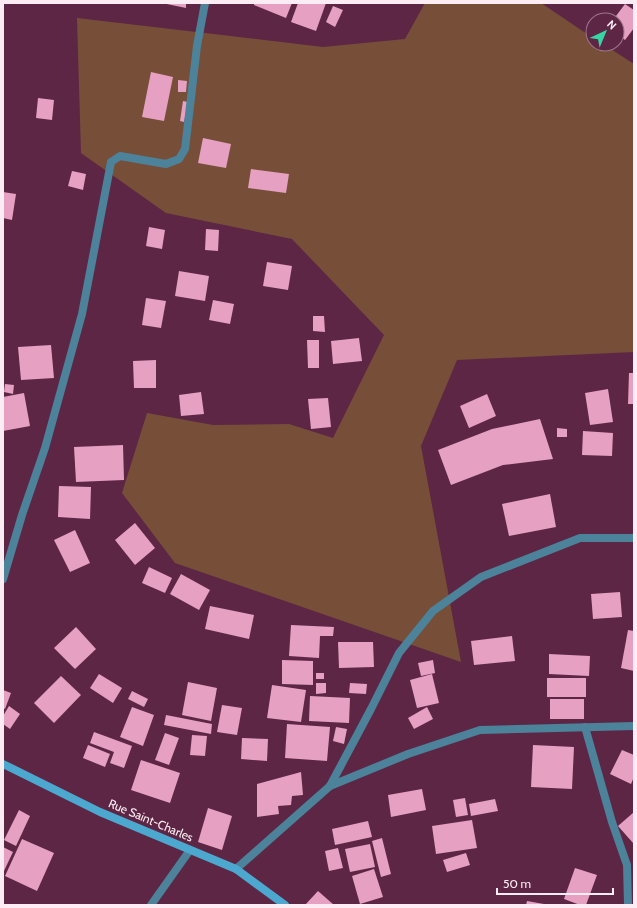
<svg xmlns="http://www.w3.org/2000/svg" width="637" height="908" font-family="Cabin,sans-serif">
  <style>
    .green { fill: #774f39 }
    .building { fill: #e5a0c2 }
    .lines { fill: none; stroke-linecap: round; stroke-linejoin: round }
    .street { stroke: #4c829a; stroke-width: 8 }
    .secondary { stroke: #4ca8cf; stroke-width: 8 }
    .labels { text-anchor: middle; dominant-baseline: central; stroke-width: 4; stroke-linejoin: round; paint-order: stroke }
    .street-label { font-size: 12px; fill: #fcedf4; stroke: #5d2644 }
  </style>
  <rect width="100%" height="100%" fill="#5d2644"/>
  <path class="green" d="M425 3H541L593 38V44H603L634 64V352L457 360 421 446 461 662 175 563 122 493 147 413 213 425 289 424 333 438 384 335 292 239 166 213 81 153 77 18 323 47 405 39Z"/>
  <g class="building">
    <path d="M162 3H186V8Z"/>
    <path d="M254 3H292L286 18 254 5Z"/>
    <path d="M298 3H326L316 31 291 22Z"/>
    <path d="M625 4 634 10V28L625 40 617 34V20H613Z"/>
    <path d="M333 6 343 10 335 27 326 22Z"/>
    <path d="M151 72 173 77 164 121 142 117Z"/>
    <path d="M178 80 187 81 186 92H178Z"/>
    <path d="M38 98 54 100 52 120 36 118Z"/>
    <path d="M183 101 188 102 184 122 180 121Z"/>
    <path d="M203 138 231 144 226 168 198 163Z"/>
    <path d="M251 169 289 174 286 193 248 188Z"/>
    <path d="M72 171 86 174 83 190 68 186Z"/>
    <path d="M3 192 16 194 12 220 3 218Z"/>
    <path d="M149 227 165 230 162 249 146 246Z"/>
    <path d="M206 229 219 230 218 251 205 250Z"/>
    <path d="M267 262 292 266 288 290 263 286Z"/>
    <path d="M179 271 209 276 205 301 175 296Z"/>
    <path d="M146 298 166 301 161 328 142 325Z"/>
    <path d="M213 300 234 304 230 324 209 320Z"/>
    <path d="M313 316H324L325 332 313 331Z"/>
    <path d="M359 338 362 361 333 364 331 341Z"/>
    <path d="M307 340H319V368H308Z"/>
    <path d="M51 345 54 378 21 380 18 347Z"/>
    <path d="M156 360V388H134L133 361Z"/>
    <path d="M629 373H634V404H628Z"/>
    <path d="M5 384 14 385 13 394 4 392Z"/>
    <path d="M608 389 613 422 590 425 585 393Z"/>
    <path d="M201 392 204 414 181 416 179 395Z"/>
    <path d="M24 393 30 426 3 431V397Z"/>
    <path d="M487 394 496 416 469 428 460 406Z"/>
    <path d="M328 398 331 427 311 429 308 399Z"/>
    <path d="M540 419 553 459 503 465 451 485 438 450 492 429Z"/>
    <path d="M557 428 567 429V437H557Z"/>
    <path d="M583 431 613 433 612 456 582 455Z"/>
    <path d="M123 445 124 480 76 482 74 447Z"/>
    <path d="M59 486 91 487 90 519 58 517Z"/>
    <path d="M550 494 556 527 509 536 502 504Z"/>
    <path d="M135 523 155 548 135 565 115 540Z"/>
    <path d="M75 530 90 563 70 572 54 540Z"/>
    <path d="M149 567 172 578 165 593 142 583Z"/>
    <path d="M181 574 210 590 199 610 170 594Z"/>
    <path d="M620 592 622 617 593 619 591 594Z"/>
    <path d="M210 606 254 615 249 639 205 629Z"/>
    <path d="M291 625 334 627 333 636H320L319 658 289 656Z"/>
    <path d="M76 627 96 649 75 669 54 648Z"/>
    <path d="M628 630 634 631V671L621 668Z"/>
    <path d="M512 636 515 661 474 665 471 641Z"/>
    <path d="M338 642H373L374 667 339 668Z"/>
    <path d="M549 654 590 656 589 676 549 674Z"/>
    <path d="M282 660 313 661V685L282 684Z"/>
    <path d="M433 660 435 673 421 676 418 663Z"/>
    <rect x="316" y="673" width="8" height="6"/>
    <path d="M99 674 122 688 113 703 90 688Z"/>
    <path d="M432 674 439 703 417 708 410 680Z"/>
    <path d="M61 676 81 695 54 723 34 703Z"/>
    <rect x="547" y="678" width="39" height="19"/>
    <path d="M188 682 217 688 211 721 182 715Z"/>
    <path d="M316 683H326V693L316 694Z"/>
    <path d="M350 683 367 684 366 694 349 693Z"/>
    <path d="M272 685 306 690 301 722 267 718Z"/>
    <path d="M3 690 11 693 5 709 3 708Z"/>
    <path d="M132 691 148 699 144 707 128 699Z"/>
    <path d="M310 696 350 698 349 723 309 721Z"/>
    <rect x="550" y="699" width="34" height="20"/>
    <path d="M222 705 242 708 237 735 217 732Z"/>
    <path d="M9 706 20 714 10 729 3 724V716Z"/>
    <path d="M132 707 154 715 143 746 120 737Z"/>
    <path d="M427 707 433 719 414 729 408 718Z"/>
    <path d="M166 715 212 724 211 734 164 725Z"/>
    <path d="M287 724 330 727 327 761 285 758Z"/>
    <path d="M336 727 347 729 344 744 333 741Z"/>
    <path d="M94 732 132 746 124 768 110 763 114 752 90 743Z"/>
    <path d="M165 733 179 738 169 765 155 760Z"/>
    <path d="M192 735 207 736 205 756 190 755Z"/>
    <path d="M242 738 268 739 267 761 241 759Z"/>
    <path d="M88 745 110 754 105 767 83 758Z"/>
    <path d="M533 745 574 747 572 789 531 787Z"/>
    <path d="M622 750 634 755V777L631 784 610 774Z"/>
    <path d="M141 760 180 773 170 803 131 790Z"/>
    <path d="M301 772 303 795 292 796 291 805 278 806 279 814 257 817V784Z"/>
    <path d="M422 789 426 810 391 817 388 795Z"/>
    <path d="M465 798 468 815 456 817 453 800Z"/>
    <path d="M495 799 498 811 471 816 469 804Z"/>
    <path d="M208 808 232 816 222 850 198 842Z"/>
    <path d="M19 810 30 816 16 846 4 840Z"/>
    <path d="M634 812V842L633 843 618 826Z"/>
    <path d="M472 820 477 848 436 854 432 826Z"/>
    <path d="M368 821 372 837 335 845 332 829Z"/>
    <path d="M382 838 391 874 381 877 372 841Z"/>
    <path d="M22 839 54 853 37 891 5 876Z"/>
    <path d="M370 844 375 867 350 872 345 849Z"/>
    <path d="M3 847 13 852 3 873Z"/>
    <path d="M338 848 343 868 329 871 325 851Z"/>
    <path d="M466 853 470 865 447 872 443 860Z"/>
    <path d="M575 868 597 875 586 905H580L564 899Z"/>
    <path d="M374 869 383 897 360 904 352 876Z"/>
    <path d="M318 891 334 905H305Z"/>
    <path d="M527 901 544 904 543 905H526Z"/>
  </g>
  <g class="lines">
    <g class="street">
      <path d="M3 579 22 515 45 448 82 314 111 162 120 156 166 164 179 159 185 149 197 46 205 3"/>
      <path d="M585 727 612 822 627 865 628 905"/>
      <path d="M330 786 408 754 480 730 634 726"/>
      <path d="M236 869 330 786 371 709 399 653 433 611 481 577 580 538H634"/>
      <path d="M151 905 190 850"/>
    </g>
    <path class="secondary" d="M3 764 100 812 236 869 285 905"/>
  </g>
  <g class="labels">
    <g class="street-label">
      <text transform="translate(151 820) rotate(23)">Rue Saint-Charles</text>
    </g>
  </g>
  <rect width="637" height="908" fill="none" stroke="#fcedf4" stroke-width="8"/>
  <g transform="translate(605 32) rotate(44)"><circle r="19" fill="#5d2644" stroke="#9d768a"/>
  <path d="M0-3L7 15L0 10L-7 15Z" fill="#37d4a6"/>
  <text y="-6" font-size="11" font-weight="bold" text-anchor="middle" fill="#fcedf4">N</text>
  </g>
  <path d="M497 888v6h116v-6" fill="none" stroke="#fcedf4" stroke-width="2"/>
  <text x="503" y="888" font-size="12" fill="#fcedf4" stroke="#5d2644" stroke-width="3" paint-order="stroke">50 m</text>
</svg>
